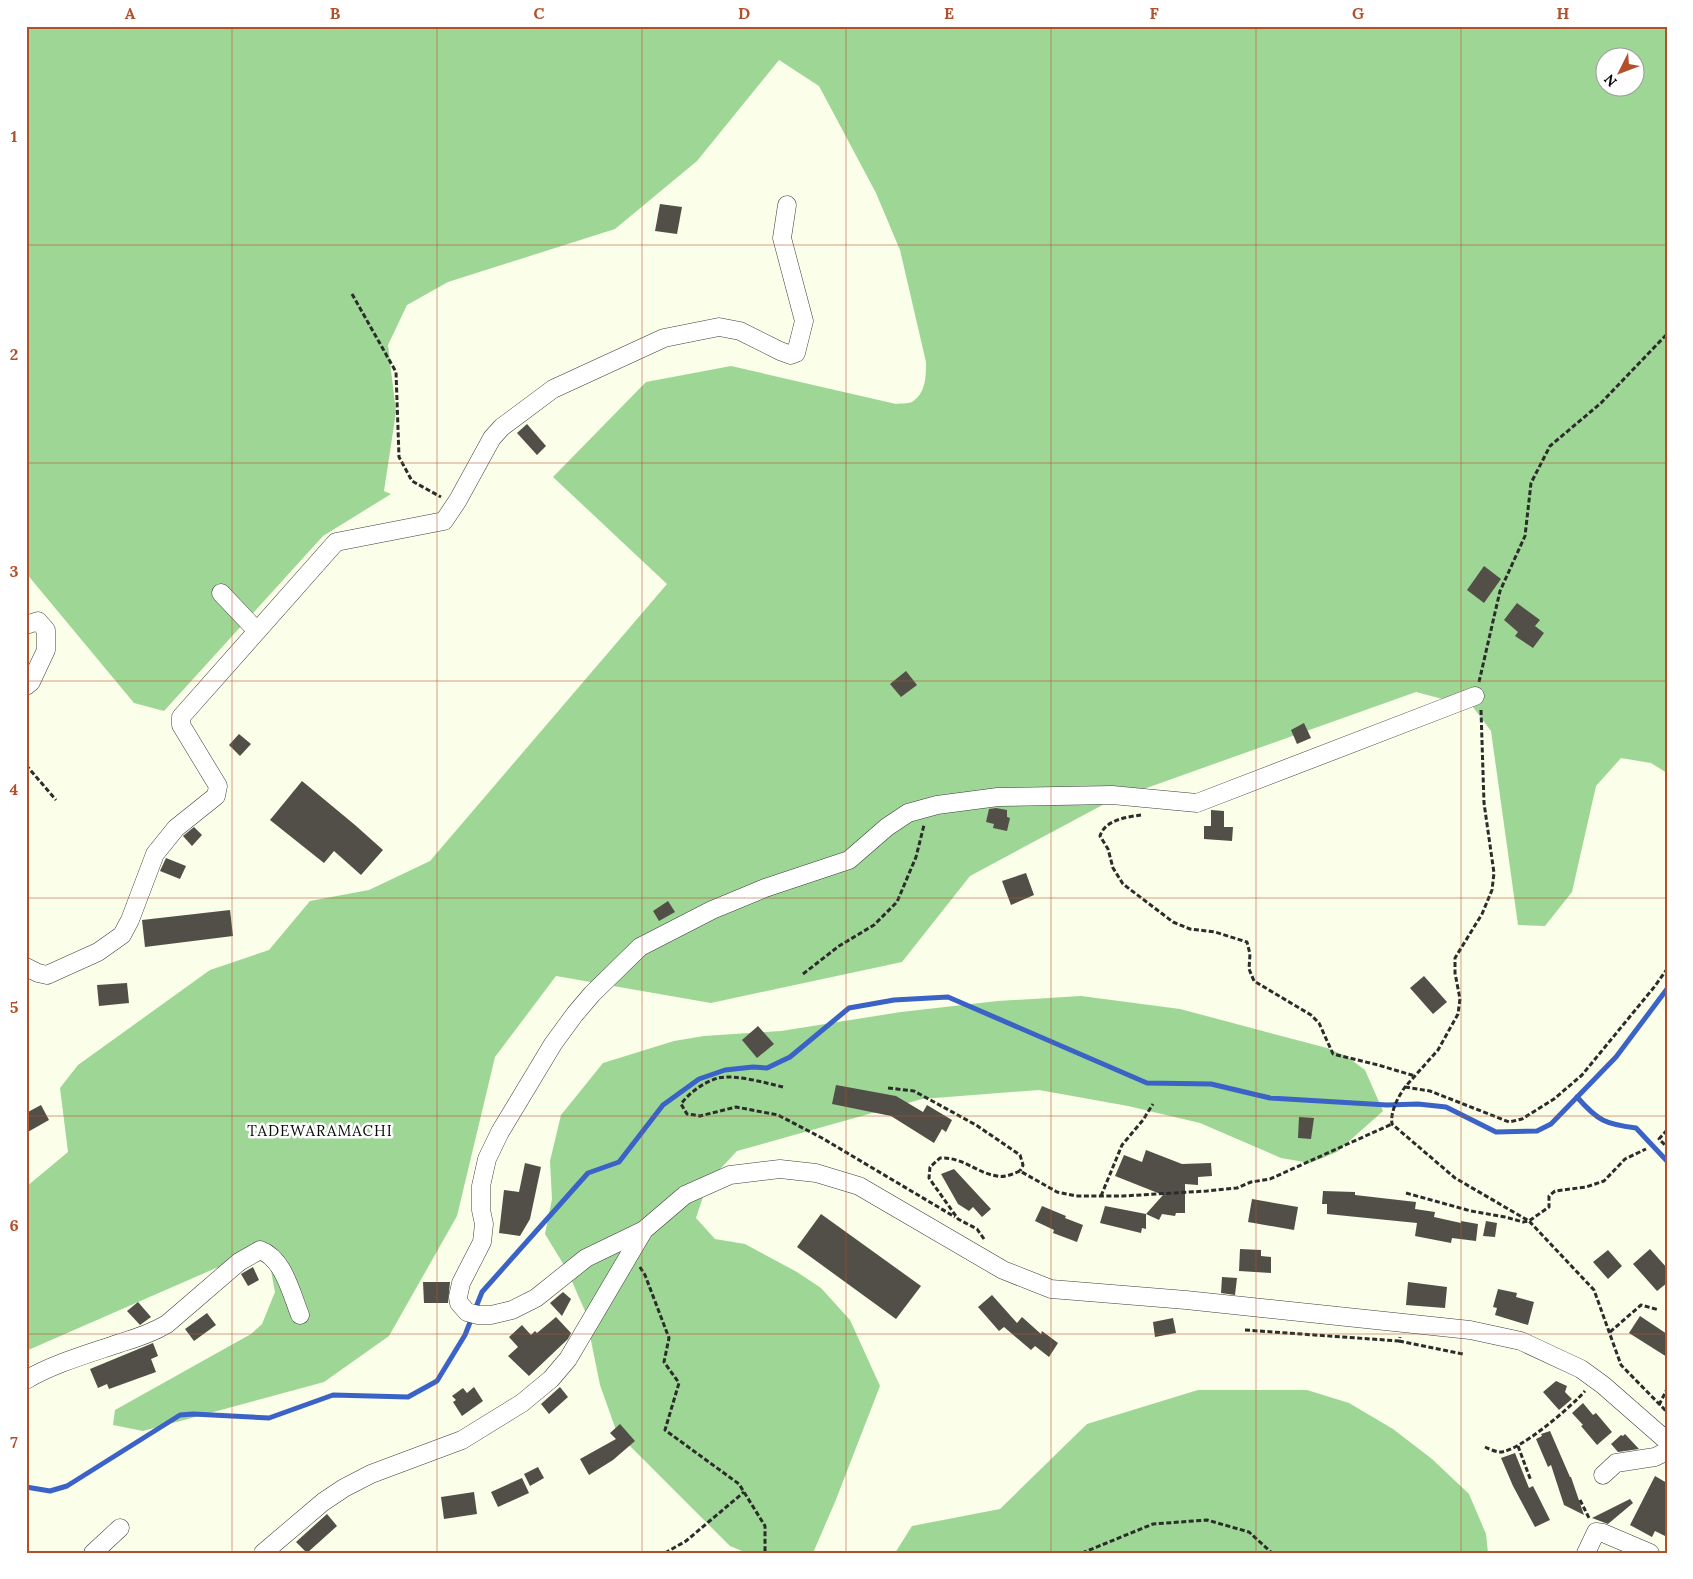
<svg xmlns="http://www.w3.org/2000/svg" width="1693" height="1579" font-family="Lora,serif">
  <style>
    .forest { fill: #9ed695; fill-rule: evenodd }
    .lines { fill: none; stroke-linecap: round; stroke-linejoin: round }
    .stream { stroke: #3b62c6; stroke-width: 5 }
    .building { fill: #524f48 }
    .minor-casing { stroke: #3d3d3d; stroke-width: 19 }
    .path { stroke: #2c2c2c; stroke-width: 3; stroke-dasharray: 5 2.5; stroke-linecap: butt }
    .minor { stroke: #fff; stroke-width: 18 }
    .grid { fill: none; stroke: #b3502a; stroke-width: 1; stroke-opacity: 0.55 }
    .labels { text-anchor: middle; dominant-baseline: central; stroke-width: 5; stroke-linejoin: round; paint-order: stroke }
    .quarter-label { font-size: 15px; letter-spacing: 1px; fill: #0a0a0a; stroke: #fff }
    .neatline { fill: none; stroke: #b3502a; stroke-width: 2 }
    .grid-label { font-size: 16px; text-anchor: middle; font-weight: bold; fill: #b3502a }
  </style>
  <rect width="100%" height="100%" fill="#fbfee9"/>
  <g class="forest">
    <path d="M26 26H1667V773L1651 763 1621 758 1596 786 1572 892 1545 926 1518 925 1491 731 1473 707 1416 692 1110 801 970 876 902 962 711 1003 556 976 495 1057 457 1216 389 1336 324 1382 143 1431 113 1425 115 1410 251 1334 262 1324 275 1292 269 1260 216 1268 26 1351V1187L68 1152 60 1088 78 1065 210 970 269 950 310 901 369 890 430 861 667 584 553 477 646 382 731 366 896 404C900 403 908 404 912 402 926 393 926 377 926 362L900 250 876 193 819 86 779 60 697 161 615 229 448 282 407 305 388 345 396 412 384 491 391 494 323 536 164 711 134 703 26 573ZM1606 58H1636V88H1606Z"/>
    <path d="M1081 996 1180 1009 1327 1048 1346 1056 1365 1070 1383 1111 1337 1152 1310 1163 1281 1158 1200 1123 1128 1106 1039 1090 922 1099 737 1151 708 1182 696 1218 715 1239 745 1244 797 1272 821 1288 850 1320 880 1386 835 1502 813 1553H747L730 1546 617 1433 600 1385 585 1311 567 1270 545 1234 552 1199 550 1161 561 1115 603 1063 674 1041 704 1036 781 1031 901 1012 998 1001Z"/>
    <path d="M1198 1390H1307L1349 1403 1393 1429 1432 1459 1469 1494 1486 1534 1488 1553H895L912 1526 1000 1509 1087 1424Z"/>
  </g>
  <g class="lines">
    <g class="stream">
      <path d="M1577 1097C1598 1121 1605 1124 1636 1128L1667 1161"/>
      <path d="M26 1487 50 1491 67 1486 180 1415 193 1414 269 1418 333 1395 408 1397 437 1381 465 1335 482 1292 588 1173 619 1162 663 1105 699 1079 725 1070 753 1067 767 1068 790 1057 849 1008 894 1000 948 997 1147 1083 1211 1084 1270 1098 1387 1105 1418 1104 1446 1107 1496 1132 1537 1131 1551 1124 1616 1057 1667 989"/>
    </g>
  </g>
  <g class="building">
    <path d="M660 204 682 207 677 234 655 231Z"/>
    <path d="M527 424 546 446 537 455 517 433Z"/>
    <path d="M1484 566 1501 579 1484 603 1467 590Z"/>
    <path d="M1517 603 1540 620 1535 626 1544 633 1533 648 1515 636 1518 632 1504 620Z"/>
    <path d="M906 671 917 685 901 697 890 684Z"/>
    <path d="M1304 723 1311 738 1297 744 1291 730Z"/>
    <path d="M239 734 251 744 240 756 229 745Z"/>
    <path d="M302 781 355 825 383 850 361 875 334 851 324 863 270 820Z"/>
    <path d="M996 808 1007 810V817L1010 818 1007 831 993 828 994 824 986 822 989 809Z"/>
    <path d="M1211 810 1224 811V827H1233L1232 841 1204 839V826H1211Z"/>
    <path d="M194 827 202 835 192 846 183 836Z"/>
    <path d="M166 858 186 866 180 879 160 871Z"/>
    <path d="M1026 873 1034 895 1011 905 1002 881Z"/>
    <path d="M668 901 675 912 659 921 653 911Z"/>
    <path d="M230 910 233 936 145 947 142 920Z"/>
    <path d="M1424 976 1447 1002 1433 1014 1410 988Z"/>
    <path d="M127 983 129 1003 99 1006 97 985Z"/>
    <path d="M758 1026 774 1044 757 1058 742 1040Z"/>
    <path d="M836 1085 896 1096 923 1112 927 1105 952 1120 946 1132 942 1129 934 1143 891 1116 832 1104Z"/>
    <path d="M41 1105 49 1120 26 1133V1113Z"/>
    <path d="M1299 1117 1314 1118 1311 1139 1298 1138Z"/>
    <path d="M1146 1150 1182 1164 1211 1163 1212 1176 1198 1177V1185L1185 1184V1213H1176L1175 1216 1162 1214 1159 1220 1146 1214 1163 1195 1115 1176 1124 1155 1142 1162Z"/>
    <path d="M525 1163 541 1167 530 1219 520 1236 499 1233 504 1190 519 1192Z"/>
    <path d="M954 1169 991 1209 982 1217 973 1207 969 1211 958 1204 941 1174Z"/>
    <path d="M1323 1191 1355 1192V1195L1416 1202 1415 1209 1435 1212 1434 1217 1461 1223V1221L1478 1224 1476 1241 1452 1238 1451 1243 1415 1236 1417 1223 1327 1214V1204H1322Z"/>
    <path d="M1252 1199 1298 1207 1294 1230 1248 1222Z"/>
    <path d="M1042 1206 1066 1216 1065 1218 1083 1225 1077 1242 1053 1233 1054 1230 1035 1221Z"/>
    <path d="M1105 1206 1146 1214V1229L1142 1228 1141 1233 1100 1223Z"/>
    <path d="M821 1214 921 1286 896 1319 797 1247Z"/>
    <path d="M1486 1221 1497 1223 1495 1237 1483 1236Z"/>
    <path d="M1240 1249 1261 1250V1256L1271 1257V1273L1239 1271Z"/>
    <path d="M1650 1249 1667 1268V1283L1657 1291 1633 1264Z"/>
    <path d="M1608 1250 1622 1266 1608 1279 1593 1262Z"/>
    <path d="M253 1267 259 1280 248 1286 241 1274Z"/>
    <path d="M1222 1277 1237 1278 1235 1295 1221 1293Z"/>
    <path d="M423 1282H450L448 1303H424Z"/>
    <path d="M1408 1282 1447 1287 1445 1308 1406 1305Z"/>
    <path d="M1498 1289 1517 1293 1516 1297 1534 1302 1528 1325 1495 1315 1497 1308 1493 1307Z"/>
    <path d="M563 1292 571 1299 562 1316 550 1303Z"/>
    <path d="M992 1295 1017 1323 1022 1317 1041 1334 1042 1331 1058 1343 1049 1357 1035 1346 1031 1350 1004 1327 999 1331 978 1307Z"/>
    <path d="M138 1302 151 1317 140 1325 127 1311Z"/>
    <path d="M207 1313 216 1325 194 1341 185 1329Z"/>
    <path d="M1640 1316 1667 1334V1357L1629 1333Z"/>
    <path d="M556 1317 571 1333 568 1339 529 1376 508 1356 518 1347 509 1337 522 1325 531 1335 535 1331 537 1333Z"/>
    <path d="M1173 1318 1176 1333 1155 1337 1153 1322Z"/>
    <path d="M153 1343 158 1356 151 1359 156 1372 109 1389 107 1384 98 1388 90 1369Z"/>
    <path d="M1556 1381 1567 1386 1565 1392 1572 1399 1559 1410 1543 1392Z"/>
    <path d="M474 1387 483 1401 462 1416 453 1402 456 1400 452 1396 463 1388 467 1393Z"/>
    <path d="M560 1387 568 1397 549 1414 541 1404Z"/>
    <path d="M1583 1403 1593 1415 1596 1413 1612 1432 1597 1445 1581 1426 1583 1425 1572 1413Z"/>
    <path d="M620 1424 635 1441 613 1460 589 1475 580 1459 616 1439 610 1433Z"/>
    <path d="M1550 1431 1570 1477H1571L1584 1515 1564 1505 1551 1465 1548 1467 1536 1439 1542 1436 1541 1434Z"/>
    <path d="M1625 1434 1639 1449 1618 1452 1611 1444 1621 1435 1623 1436Z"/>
    <path d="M1515 1453 1529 1488 1533 1486 1550 1520 1535 1527 1513 1486 1501 1458Z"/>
    <path d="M538 1467 544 1478 530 1486 524 1474Z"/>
    <path d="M1655 1476 1667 1483V1537L1655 1531 1652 1537 1630 1525Z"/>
    <path d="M522 1478 529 1493 498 1507 491 1492Z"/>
    <path d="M474 1492 477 1514 444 1519 441 1497Z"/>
    <path d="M1630 1499 1633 1503 1608 1524 1592 1518Z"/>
    <path d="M327 1514 337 1526 307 1553 296 1542Z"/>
  </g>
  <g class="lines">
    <defs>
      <g id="minor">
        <path d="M221 593 257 631"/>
        <path d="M26 625 38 621 46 630V650L31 682 26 686"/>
        <path d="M26 967 38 973 47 975 98 952 122 935 130 920 155 854 176 828 216 796 218 786 181 725V717L336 542 444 521 458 500 492 438 502 427 553 389 664 338 719 327 740 331 780 351 791 355 796 353 804 321 782 238 787 205"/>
        <path d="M644 1230 586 1258 536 1298 512 1310 491 1315H478L467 1312 459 1303 458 1297 461 1283 482 1242 484 1224 481 1210V1186L487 1159 500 1132 553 1044 575 1014 592 994 640 947 712 910 765 888 849 860 887 827 908 813 937 805 998 797 1112 795 1197 803 1475 696"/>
        <path d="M26 1380C52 1364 91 1353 120 1343 137 1338 152 1333 167 1324L239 1262 260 1250C284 1259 291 1293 300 1315"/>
        <path d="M1603 1475 1616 1463 1655 1457 1667 1451"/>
        <path d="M93 1553 120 1528"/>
        <path d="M263 1553 323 1502 344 1488 371 1474 462 1440 522 1403 551 1379 568 1359 644 1230 685 1195 730 1175 780 1169 816 1173 859 1186 1003 1270 1051 1289 1186 1300 1470 1330 1521 1341 1581 1369 1603 1385 1667 1441"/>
        <path d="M1586 1553 1596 1532 1603 1533 1650 1553"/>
      </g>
    </defs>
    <use href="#minor" class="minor-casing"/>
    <g class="path">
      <path d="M352 294 396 372 399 457 412 481 441 497"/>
      <path d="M1479 682 1500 591 1525 536 1531 483 1550 446 1601 403 1667 334"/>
      <path d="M1481 710 1484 803 1494 873 1492 890 1482 914 1455 958V973L1460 999 1458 1014 1438 1050 1405 1087C1398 1097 1390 1112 1392 1124L1455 1178 1529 1221 1594 1290 1621 1365 1667 1412"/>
      <path d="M26 765 56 800"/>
      <path d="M1141 815C1126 817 1105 820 1100 836L1108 849 1113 868 1123 884 1173 922 1190 929 1215 932 1247 942 1250 954 1249 969 1254 981 1311 1015 1319 1023 1333 1054 1378 1065 1415 1076"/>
      <path d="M803 974 839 946 874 925 897 902 916 857 924 825"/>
      <path d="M783 1087C766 1083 735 1074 718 1078 704 1082 689 1093 681 1104L687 1114 700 1116 736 1107 778 1115 822 1138 955 1217"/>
      <path d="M1405 1087 1430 1091 1509 1122 1522 1119 1554 1099 1582 1075 1655 986 1667 969"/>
      <path d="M888 1088 914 1091 976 1125 1020 1155 1023 1165 1020 1171"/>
      <path d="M1667 1130 1659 1139 1667 1147"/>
      <path d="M1406 1193 1471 1211 1505 1217 1523 1222 1529 1221 1549 1207V1196L1555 1191 1586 1187 1604 1181 1625 1159 1646 1149"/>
      <path d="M1101 1196 1122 1145 1143 1120 1153 1104"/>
      <path d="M984 1239 977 1229 958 1219 929 1178 930 1167 940 1158C964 1157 976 1173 997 1176 1004 1178 1013 1174 1020 1171L1057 1192 1076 1196H1123L1207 1191 1237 1188 1251 1182 1270 1179 1392 1124"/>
      <path d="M640 1267 645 1275 669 1338 664 1362 679 1383 665 1430 739 1484 765 1526V1553"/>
      <path d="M1245 1330 1399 1341 1400 1337"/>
      <path d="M1610 1332 1641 1305 1659 1310"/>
      <path d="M1399 1341 1463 1354"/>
      <path d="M1659 1405 1667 1389"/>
      <path d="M1518 1446 1531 1481"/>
      <path d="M1485 1447C1489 1449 1496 1452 1500 1452 1519 1452 1572 1406 1585 1391"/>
      <path d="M1580 1500 1589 1518"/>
      <path d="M665 1553 686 1541 744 1492"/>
      <path d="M1082 1553 1153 1524 1207 1520 1249 1532 1272 1553"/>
    </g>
    <use href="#minor" class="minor"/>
  </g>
  <path class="grid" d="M232 26V1553M437 26V1553M642 26V1553M846 26V1553M1051 26V1553M1256 26V1553M1461 26V1553M26 245H1667M26 463H1667M26 681H1667M26 898H1667M26 1116H1667M26 1334H1667"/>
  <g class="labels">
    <g class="quarter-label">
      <text x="320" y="1130">TADEWARAMACHI</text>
    </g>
  </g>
  <rect width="1693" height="1579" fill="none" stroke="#ffffff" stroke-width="55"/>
  <g transform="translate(1620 72) rotate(228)"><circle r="24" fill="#ffffff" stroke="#9d9d9d"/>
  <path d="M0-4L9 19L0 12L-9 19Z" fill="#b3502a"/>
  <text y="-8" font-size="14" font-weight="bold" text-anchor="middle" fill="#0a0a0a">N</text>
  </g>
  <rect x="28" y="28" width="1638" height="1524" class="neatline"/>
  <g class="grid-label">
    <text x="130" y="19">A</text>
    <text x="335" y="19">B</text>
    <text x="539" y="19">C</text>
    <text x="744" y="19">D</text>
    <text x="949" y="19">E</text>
    <text x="1154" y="19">F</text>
    <text x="1358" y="19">G</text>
    <text x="1563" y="19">H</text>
    <text x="14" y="142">1</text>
    <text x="14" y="360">2</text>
    <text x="14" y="577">3</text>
    <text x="14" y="795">4</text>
    <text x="14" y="1013">5</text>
    <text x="14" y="1231">6</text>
    <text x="14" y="1448">7</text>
  </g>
</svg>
